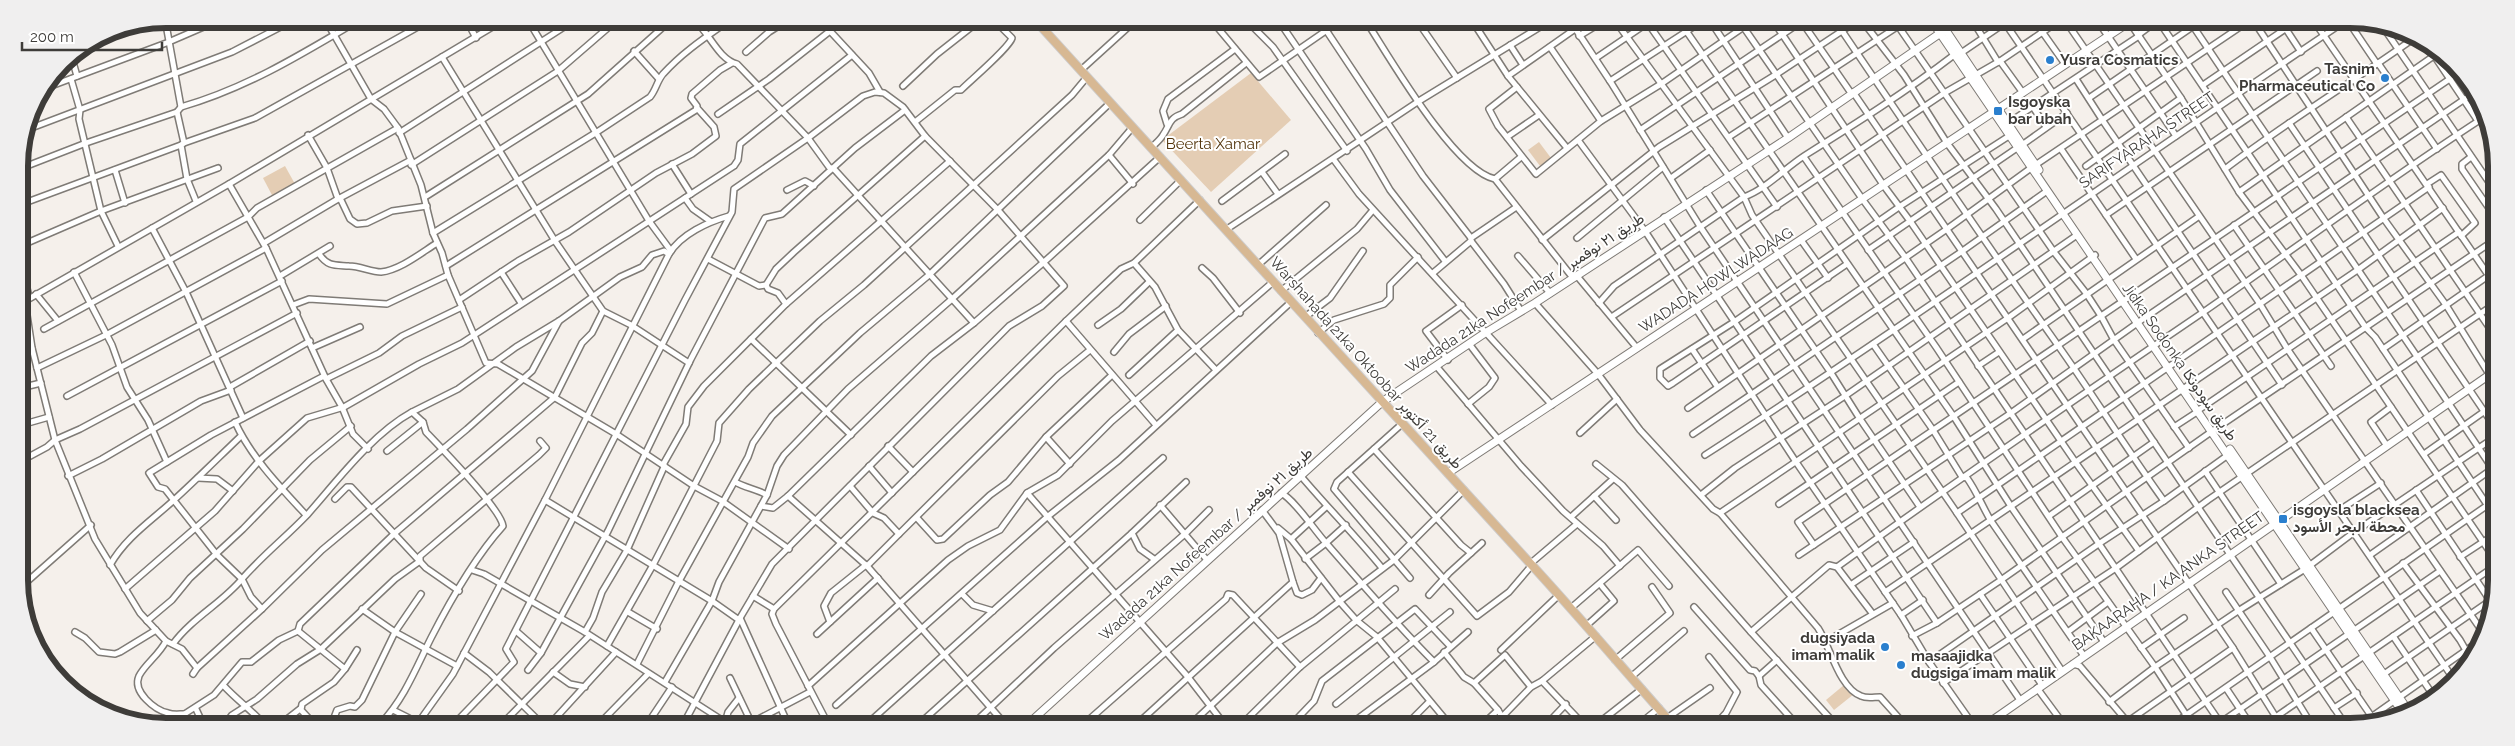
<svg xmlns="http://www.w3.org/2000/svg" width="2515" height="746" font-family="Raleway,Vazirmatn,sans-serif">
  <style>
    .green { fill: #e4cdb4 }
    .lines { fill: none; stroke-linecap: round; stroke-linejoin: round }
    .street-casing { stroke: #7f7b76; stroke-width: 8 }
    .secondary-casing { stroke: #7f7b76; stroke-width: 9 }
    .primary-casing { stroke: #cdcccc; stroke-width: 10 }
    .street { stroke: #fff; stroke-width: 5 }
    .secondary { stroke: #fff; stroke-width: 7 }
    .primary { stroke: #d7b893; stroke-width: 8 }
    .poi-dot { fill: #2a7fce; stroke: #fff; stroke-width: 2 }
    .labels { text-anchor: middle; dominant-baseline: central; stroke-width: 4; stroke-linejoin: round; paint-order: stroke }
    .poi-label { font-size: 15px; font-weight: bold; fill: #3e3c39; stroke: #fff; text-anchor: start }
    .street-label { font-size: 15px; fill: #3e3c39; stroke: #fff }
    .park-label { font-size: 15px; fill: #53350c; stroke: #fff }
    .rim { fill: none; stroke: #3e3c39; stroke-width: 6 }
  </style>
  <rect width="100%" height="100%" fill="#f5f0eb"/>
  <g class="green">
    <path d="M1251 73 1291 120 1211 192 1162 140Z"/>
    <path d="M1539 142 1551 158 1540 166 1528 150Z"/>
    <path d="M285 166 295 184 273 197 263 178Z"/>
    <path d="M1844 685 1854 694 1834 710 1826 700Z"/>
  </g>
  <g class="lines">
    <defs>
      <g id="street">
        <path d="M165 19 181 107 177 112 184 143 181 145 187 179 196 201"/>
        <path d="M325 19 371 99 384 109 398 128 421 185 433 233 442 253 448 275 486 363 498 364 616 434 694 486 722 501 789 549"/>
        <path d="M466 19 476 38"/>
        <path d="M528 20 649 221 671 251"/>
        <path d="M694 20C709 32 718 59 737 64L808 138 829 167 834 169 974 323"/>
        <path d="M821 20 830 31"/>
        <path d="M1212 21 1259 77 1340 21"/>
        <path d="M1247 21 1273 47 1347 151"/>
        <path d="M1279 21 1366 149 1390 190 1445 261"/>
        <path d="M1320 21 1423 176 1471 238"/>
        <path d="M1366 21C1390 58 1454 170 1495 179L1573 278"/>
        <path d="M1418 22 1457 78"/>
        <path d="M1473 22 1508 76 1567 148"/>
        <path d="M1571 22 1610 81 1701 228 2020 700"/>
        <path d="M1616 22 1744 197 1752 215 1957 513 2062 671"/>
        <path d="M1647 22 1777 207"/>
        <path d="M1680 22 1954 417 2012 508 2104 642"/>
        <path d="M1711 22 1788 138"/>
        <path d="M1740 22 1863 200 1905 257 2223 727"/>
        <path d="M1774 22 1884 186 1910 221 2076 463 2139 551"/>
        <path d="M1802 22 1851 93"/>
        <path d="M1836 22C1909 130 1982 238 2057 344 2094 396 2127 450 2164 501"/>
        <path d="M1864 23 1904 75 1947 143 1996 209 2347 727"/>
        <path d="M1896 23 2054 252 2086 293 2101 316 2114 340 2189 448"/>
        <path d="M1974 23 1998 62"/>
        <path d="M2005 23 2455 681"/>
        <path d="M2036 23 2065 64"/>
        <path d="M2067 23 2260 304 2288 350 2484 634"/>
        <path d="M2099 23 2176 136"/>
        <path d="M2130 23 2181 98 2239 192 2301 275 2492 555"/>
        <path d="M2160 23 2366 328 2375 337 2492 512"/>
        <path d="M2191 23C2290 172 2393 319 2492 468"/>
        <path d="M2255 23 2384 219 2446 305 2492 379"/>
        <path d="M2282 23 2301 52"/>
        <path d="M2316 24 2493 282"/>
        <path d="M2350 24 2377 64"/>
        <path d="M2381 24 2493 188"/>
        <path d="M1001 26 1008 21"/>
        <path d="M1477 27 1484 22"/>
        <path d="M2138 35 2154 23"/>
        <path d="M1579 36 1602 22"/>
        <path d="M171 41 222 19"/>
        <path d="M1510 45 1523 65"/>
        <path d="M1550 47 1601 121"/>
        <path d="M2429 48 2478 121"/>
        <path d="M634 51 659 79"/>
        <path d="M746 52 769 32 788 20"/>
        <path d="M1961 53 2005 23"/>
        <path d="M71 55 77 76"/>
        <path d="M442 57 555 241 603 311 631 325 689 363"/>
        <path d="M1596 58 1649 22"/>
        <path d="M2000 61 2023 93"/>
        <path d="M2378 63 2437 149"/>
        <path d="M58 68 73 62"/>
        <path d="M1081 70 1135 21"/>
        <path d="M1508 76 1575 29"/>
        <path d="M71 79 80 110 79 119 101 211 118 246"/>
        <path d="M2076 79 2103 121 2282 385"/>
        <path d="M1610 81 1701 22"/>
        <path d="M2203 85 2294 23"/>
        <path d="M903 86 937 54 979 21"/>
        <path d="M1517 87 1489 109 1498 126 1536 174 1601 121 1661 84 1751 22"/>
        <path d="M43 89 169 42"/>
        <path d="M1853 92 2233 648 2282 727"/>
        <path d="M2089 98 2198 23"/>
        <path d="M181 107C247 88 302 54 361 19"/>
        <path d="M2033 107 2046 127"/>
        <path d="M718 114 769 79 830 31 869 73 880 92"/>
        <path d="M2346 117 2493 333"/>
        <path d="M915 122 955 90H961C971 80 1009 48 1012 38L995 21"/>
        <path d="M2008 123 2139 36"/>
        <path d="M2289 123 2492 423"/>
        <path d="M1167 124 1163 111 1168 99 1235 49"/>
        <path d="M26 130 232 52 296 19"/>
        <path d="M1640 130 1801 22"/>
        <path d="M399 133 575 20"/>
        <path d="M308 135 327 168 338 199"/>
        <path d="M1507 137 1539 115"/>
        <path d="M1729 137 1903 23"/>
        <path d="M1578 140 1645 231 1796 462 1901 615 1929 662 1974 726"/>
        <path d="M184 143 255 118 432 19"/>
        <path d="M2022 145 2067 113"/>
        <path d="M1151 148C1155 144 1160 140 1163 135 1170 125 1169 118 1182 114L1246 63"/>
        <path d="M2061 149 2136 259"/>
        <path d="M1109 155 1133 184"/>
        <path d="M1804 157 1936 347 2062 537 2155 667 2194 727"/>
        <path d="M2471 157 2462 164V169L2493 214"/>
        <path d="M1334 160 1359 194 1552 405"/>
        <path d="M672 164 691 194"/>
        <path d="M411 165 558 71 617 20"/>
        <path d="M2086 166 2181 98"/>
        <path d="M19 169 86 143 177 112"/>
        <path d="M2225 169C2285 123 2351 83 2413 39"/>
        <path d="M115 170 125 203"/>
        <path d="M1262 172 1278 194"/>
        <path d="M1671 178 1710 150"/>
        <path d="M1495 179 1521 157"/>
        <path d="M229 184 266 248 326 379 342 407 353 434 368 449"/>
        <path d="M2427 184 2441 175 2475 223 2461 236"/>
        <path d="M787 190 805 181 814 186"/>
        <path d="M1706 190 1831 373 1860 419 1920 507"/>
        <path d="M2239 192 2438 53"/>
        <path d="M425 197 588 94 671 20"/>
        <path d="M340 198 350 219 357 224 367 223 392 211 427 206"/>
        <path d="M685 198 693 209 710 221"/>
        <path d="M1222 201 1285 154"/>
        <path d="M19 205 181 145"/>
        <path d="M2106 215 2317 71"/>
        <path d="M1664 217 1937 623"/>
        <path d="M1140 220 1181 180"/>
        <path d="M2234 225 2331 366"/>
        <path d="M152 228 186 292 243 418"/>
        <path d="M1227 229 1419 101 1548 22"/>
        <path d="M433 233 597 132 650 97C656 90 657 81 663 74 683 52 706 37 730 20"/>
        <path d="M1577 238 1663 167"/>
        <path d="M1542 240 1659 147 1777 74 1854 23"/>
        <path d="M1801 240 1828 278"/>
        <path d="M1471 241 1504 284 1521 311"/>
        <path d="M264 243 338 199 411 160"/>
        <path d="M20 246 101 211 218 168"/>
        <path d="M1868 250 2017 148"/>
        <path d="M319 254C328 267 335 265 349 266 360 266 371 272 381 272 400 270 421 253 437 243"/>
        <path d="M1518 256 1550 293"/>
        <path d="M20 259 29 297"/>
        <path d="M708 259 759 286 766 285 768 289 778 293 786 304"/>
        <path d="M1134 263 1155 287 1178 330 1216 370"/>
        <path d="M1847 264 1673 383 1668 386 1660 378V369L1734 322 1899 207 2009 136"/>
        <path d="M1258 265 1326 205"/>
        <path d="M446 266 696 110 697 106 691 98 692 94 720 70 732 63"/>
        <path d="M1202 268 1213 278 1240 313"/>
        <path d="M74 272 112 345 127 387 148 420 167 462"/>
        <path d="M501 272 521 303"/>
        <path d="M1433 273 1471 241V238L1515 208"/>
        <path d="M280 276 330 246"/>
        <path d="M1577 276 1637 348"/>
        <path d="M766 285 776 269 794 252 925 136"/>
        <path d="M1281 291 1357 229 1373 210"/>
        <path d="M36 294 58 321"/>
        <path d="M459 300 518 261 569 232 656 173 692 154 716 136 714 127 697 108"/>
        <path d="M25 302 32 348 55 440 95 539 140 613 166 641 182 649 197 668 193 674"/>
        <path d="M1535 303 1598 374 1640 430 1713 509 1720 513 1818 628C1830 646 1839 688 1861 696 1867 699 1874 697 1880 697L1906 726"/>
        <path d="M1599 303 1614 286 1744 197C1766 189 1784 169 1804 156 1855 124 1906 92 1954 55"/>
        <path d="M20 304 229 184 504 20"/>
        <path d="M293 305 309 299 387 304 448 275"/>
        <path d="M1613 316 1946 92 2000 61 2056 23"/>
        <path d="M1305 317 1330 298 1363 251"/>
        <path d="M1066 321 1156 425"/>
        <path d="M2140 321 2475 92"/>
        <path d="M1098 325 1121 309 1149 282"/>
        <path d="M44 329 248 217 257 208 398 128"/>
        <path d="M1318 333 1334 320 1384 304 1390 298V285L1418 257"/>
        <path d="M751 339 851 435"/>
        <path d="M2023 339 2198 217"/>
        <path d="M1873 344 1933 430 1962 477 1967 478C1977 492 1982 506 1991 521L2084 656"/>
        <path d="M312 348 360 327"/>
        <path d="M1692 349 1717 386"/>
        <path d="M2383 349 2488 276"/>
        <path d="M20 352 32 348"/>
        <path d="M1114 352 1129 334 1166 306"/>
        <path d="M1448 360 1426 331 1462 305"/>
        <path d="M1978 366 1999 352"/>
        <path d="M1437 367 1521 466 1563 511 1603 546 1620 566"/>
        <path d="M37 368 106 335 266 248"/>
        <path d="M1129 375 1178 330"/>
        <path d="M326 379 379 353 402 336 462 307"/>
        <path d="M230 387 310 341"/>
        <path d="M20 388 41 383"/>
        <path d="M67 396 282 281"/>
        <path d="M1468 404 1489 387 1495 378 1470 345"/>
        <path d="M1688 408 1947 229 2031 168 2246 23"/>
        <path d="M2200 409 2459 232"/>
        <path d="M412 412 458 389 516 347 559 321 620 277 642 267 652 255 664 251 669 254"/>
        <path d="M235 422C251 457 280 487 306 515"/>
        <path d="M1403 423 1337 482 1334 489 1410 578"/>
        <path d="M21 425 49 417"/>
        <path d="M2174 427 2197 412"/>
        <path d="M1580 433 1617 399"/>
        <path d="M1693 434 1961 252 2047 191"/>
        <path d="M1046 437 1070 464"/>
        <path d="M888 446 913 472"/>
        <path d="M2387 446 2371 422 2391 407"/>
        <path d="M1374 449 1461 545 1471 553"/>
        <path d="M387 451 423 422"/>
        <path d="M2424 454 2492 406"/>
        <path d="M1705 455C1920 316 2129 166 2341 24"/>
        <path d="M21 461 47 447 55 440 80 429 297 313"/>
        <path d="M1596 464 1622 485 1751 632 1837 726"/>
        <path d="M869 466 892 493"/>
        <path d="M2205 471 2281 584"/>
        <path d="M1348 472 1477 616 1509 592 1532 565"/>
        <path d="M1300 475C1327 507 1356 536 1382 568"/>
        <path d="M68 476 102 459 201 401 231 390"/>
        <path d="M198 478 217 479 233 491"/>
        <path d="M735 482C746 488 756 489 767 495"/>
        <path d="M850 486 873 513 884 518 899 534 1058 376 1090 350"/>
        <path d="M2416 490 2491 602"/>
        <path d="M1027 493 1188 677 1225 725"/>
        <path d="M1281 493C1294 499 1315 531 1326 543 1362 584 1396 624 1434 662"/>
        <path d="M1701 495 1735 468 1845 396 2077 235"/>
        <path d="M788 496 867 566 1005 724"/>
        <path d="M1594 496 1616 520"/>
        <path d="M335 499 347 487H351L426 568 459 591"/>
        <path d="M545 500 712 601 739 620"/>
        <path d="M1779 504 1959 382"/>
        <path d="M1160 505 1207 560"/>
        <path d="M761 506 773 508 788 496 931 356 974 323 1044 262 1160 157"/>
        <path d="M2338 511 2381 483"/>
        <path d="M1720 513 2008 318 2095 255"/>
        <path d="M1957 513 2429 187"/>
        <path d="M2049 516 2154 442"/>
        <path d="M1571 517 1613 479"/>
        <path d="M917 518 937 540 943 539 990 495 1008 482 1046 437 1112 375"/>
        <path d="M1278 528 1291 539 1340 602 1356 620 1377 637 1450 725"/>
        <path d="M1132 533 1140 549 1154 559"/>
        <path d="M1291 539 1326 507"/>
        <path d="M1814 545 1798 522 2460 72"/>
        <path d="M1799 555 2011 413 2136 324"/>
        <path d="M2370 555 2492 469"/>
        <path d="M2460 557 2492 536"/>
        <path d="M1305 559 1326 543 1346 525"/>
        <path d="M1531 563 1577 524"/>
        <path d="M2403 563 2460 640 2472 661"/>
        <path d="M110 565C126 537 151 521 174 500 197 479 219 457 241 436"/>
        <path d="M867 566 899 534"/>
        <path d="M1837 567C1957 480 2080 396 2202 313 2297 247 2390 178 2486 116"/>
        <path d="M472 570 484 574 585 632 725 722"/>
        <path d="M1293 582 1297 593 1302 595 1312 590 1321 578"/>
        <path d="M1852 584 1914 542"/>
        <path d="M21 587 91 525"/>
        <path d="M125 589 215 511 259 461 307 418 344 407 419 364 462 343 734 166 738 160 740 144 852 55"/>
        <path d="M1885 592 2359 269 2443 208"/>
        <path d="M2226 592 2270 657 2313 727"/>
        <path d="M962 594 973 605 993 611"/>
        <path d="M1980 594 2042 685"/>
        <path d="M1429 595 1449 573 1482 543"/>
        <path d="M753 596 774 609"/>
        <path d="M1694 607 1750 670 1755 671 1759 676 1761 685 1798 726"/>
        <path d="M1571 608 1638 550 1669 586"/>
        <path d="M262 609 251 597 242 579 217 555 165 489 158 487 149 473 211 435 324 376"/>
        <path d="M362 609 395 632 457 666"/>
        <path d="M628 612 657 629"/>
        <path d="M1901 615 1923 600"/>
        <path d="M740 618 788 724"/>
        <path d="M147 621 172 600 190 578 243 529 310 460 351 426"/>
        <path d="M830 622 824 606 831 593 866 565"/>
        <path d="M1586 626 1614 601 1600 584"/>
        <path d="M2311 628 2376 723"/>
        <path d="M298 631 345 669 357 650"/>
        <path d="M516 631 541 653"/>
        <path d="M2069 631 2108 602"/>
        <path d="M75 632 85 638 99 652 115 654 120 652 156 630"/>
        <path d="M585 632 593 618 602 592 627 550 664 467V463L686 424 688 407 704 386 786 304 950 161"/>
        <path d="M1751 632 1829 565 1837 567 1872 613"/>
        <path d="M817 634 878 578"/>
        <path d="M1912 636 1937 623 2001 580 2211 432 2493 241"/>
        <path d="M2393 636 2435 698"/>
        <path d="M166 641C159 655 145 664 139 676 132 692 155 710 168 713 173 715 179 714 184 714"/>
        <path d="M1827 641 1893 603"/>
        <path d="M173 644C192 618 222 603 242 579 262 556 286 537 307 515 337 481 372 434 412 412L423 422 426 432C441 448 501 509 503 526 475 557 450 601 431 638 416 668 404 699 381 723"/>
        <path d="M607 646 653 565 717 441 719 423 749 389 820 321 864 285 1072 95 1087 77"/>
        <path d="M2141 648 2184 618"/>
        <path d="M1501 650 1559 595"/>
        <path d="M1444 652 1464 677 1474 683 1498 710 1507 725"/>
        <path d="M464 653 489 672 541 723"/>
        <path d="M1709 657 1737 692 1726 713 1714 726"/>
        <path d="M1615 660 1670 613 1652 587"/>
        <path d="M1929 662 2100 543 2164 501 2228 455"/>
        <path d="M637 664 678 583 748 457 753 443 772 416 860 333 929 275 1110 103"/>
        <path d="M2073 664 2080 666 2131 726"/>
        <path d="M197 668 262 609 322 550 467 429 532 371 559 321"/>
        <path d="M528 670 541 653 608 531 691 359 765 218 782 214 855 148 905 110"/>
        <path d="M553 672 570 684 585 687"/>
        <path d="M2384 674 2491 600"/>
        <path d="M1759 676 1777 660"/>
        <path d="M1631 677 1684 631"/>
        <path d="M730 678 752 724"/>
        <path d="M1542 681 1584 725"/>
        <path d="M665 682 712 601 719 582 767 495 777 466 784 455 848 389 952 299 1109 155 1132 128"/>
        <path d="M1474 683 1505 655 1531 687"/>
        <path d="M1943 683 2116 568 2208 500 2493 305"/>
        <path d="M224 686C236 699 250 709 263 723"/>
        <path d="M808 686 948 560 968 546 1000 530 1027 493 1058 475 1112 421 1273 282"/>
        <path d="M2037 688 2065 726"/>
        <path d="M2226 688 2252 727"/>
        <path d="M2109 702 2155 667 2238 611 2305 569 2353 533 2492 439"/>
        <path d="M1336 704 1450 612"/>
        <path d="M836 705 1047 517 1119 460 1291 302"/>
        <path d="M2334 708 2357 693"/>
        <path d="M196 709 202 722"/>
        <path d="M393 710 409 718 413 723"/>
        <path d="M1501 718 1531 687 1542 681 1596 636"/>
        <path d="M1667 718 1710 688"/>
        <path d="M172 722 214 695 242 662H251L279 640 298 631 300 624 395 533 555 397 582 343 592 333 603 311"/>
        <path d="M2127 722 2233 648"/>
        <path d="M226 723 232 715 257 699 297 664 321 649 395 579 420 561V556L539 455 546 448 540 441"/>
        <path d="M282 723 300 709"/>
        <path d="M313 723 301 710 302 704 334 682 345 669"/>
        <path d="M332 723 337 710 350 706 355 707 362 700 395 632 421 594"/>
        <path d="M418 723 453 674 545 500 669 254C681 234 708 222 729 216"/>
        <path d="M455 723 514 662 506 649 685 300 732 212 734 189 808 138 863 96 875 92 884 93 903 107 925 136 997 209 1064 286 1042 306 1009 326 772 564 740 618 684 723"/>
        <path d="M503 723 589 636"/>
        <path d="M551 723 616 652"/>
        <path d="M600 723 648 674"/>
        <path d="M648 723 672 687"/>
        <path d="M725 723 728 712 739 698"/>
        <path d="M1352 723 1434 662 1468 632"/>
        <path d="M749 724 810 692"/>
        <path d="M828 724 776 624 772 614 774 609 1066 321 1121 269 1134 263 1200 200"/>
        <path d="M867 724 1163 458"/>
        <path d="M919 724 1132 533 1186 482"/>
        <path d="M973 724 1054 648 1186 533 1209 510"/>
        <path d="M1084 724 1226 599 1228 594 1233 595 1300 667"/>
        <path d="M1137 724 1293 582 1279 533 1262 510"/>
        <path d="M1190 725 1277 643 1315 620 1394 560 1464 490"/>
        <path d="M1241 725 1300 667 1395 589"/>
        <path d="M1291 725 1314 701 1322 681 1415 609 1450 646"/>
        <path d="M1341 725 1347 721 1352 724"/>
        <path d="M1406 725 1429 702"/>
        <path d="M1482 725 1498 710"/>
        <path d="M1546 725 1566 704"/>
        <path d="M1596 725 1642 689"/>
        <path d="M1638 725 1659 708"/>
        <path d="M2169 727 2492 502"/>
        <path d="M2214 727 2440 571"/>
        <path d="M2261 727 2492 568"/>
        <path d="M2357 727 2482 639"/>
      </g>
      <g id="secondary">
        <path d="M1933 23 2405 716"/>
        <path d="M1941 23 2039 170"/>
        <path d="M2230 449 2410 713"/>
        <path d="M1448 473 2128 23"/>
        <path d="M1028 724 1382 402 1485 333 1535 303 1788 138 1955 23"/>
        <path d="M1984 726 2492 373"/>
      </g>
      <path id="primary" d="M1036 21C1200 201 1363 382 1528 561 1578 615 1625 671 1674 726"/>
    </defs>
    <use href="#street" class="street-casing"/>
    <use href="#secondary" class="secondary-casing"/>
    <use href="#primary" class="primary-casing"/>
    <use href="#street" class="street"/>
    <use href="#secondary" class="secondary"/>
    <use href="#primary" class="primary"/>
  </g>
  <g class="poi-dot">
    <circle cx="2050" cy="60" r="5"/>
    <circle cx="2385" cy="78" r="5"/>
    <rect x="1993" y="106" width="10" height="10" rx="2.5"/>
    <rect x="2278" y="514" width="10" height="10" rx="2.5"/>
    <circle cx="1885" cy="647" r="5"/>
    <circle cx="1901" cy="665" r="5"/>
  </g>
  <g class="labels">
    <g class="poi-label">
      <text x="2060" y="60">Yusra Cosmatics</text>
      <text x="2375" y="69" text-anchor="end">Tasnim<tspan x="2375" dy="17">Pharmaceutical Co</tspan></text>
      <text x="2008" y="102">Isgoyska<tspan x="2008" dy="17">bar ubah</tspan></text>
      <text x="2293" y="510">isgoysla blacksea<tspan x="2293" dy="17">محطة البحر الأسود</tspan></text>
      <text x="1875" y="638" text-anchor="end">dugsiyada<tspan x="1875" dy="17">imam malik</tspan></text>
      <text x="1911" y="656">masaajidka<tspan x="1911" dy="17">dugsiga imam malik</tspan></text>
    </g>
    <g class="street-label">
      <text transform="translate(2147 140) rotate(-34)">SARIFYARAHA STREET</text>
      <text transform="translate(1716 280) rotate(-33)">WADADA HOWLWADAAG</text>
      <text transform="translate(1525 293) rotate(-33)">Wadada 21ka Nofeembar / طريق ٢١ نوفمبر</text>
      <text transform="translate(2180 362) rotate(55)">Jidka Sodonka طريق سودونكا</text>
      <text transform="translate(1366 363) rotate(48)">Warshahada 21ka Oktoobar طريق 21 أكتوبر</text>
      <text transform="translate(1206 544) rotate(-42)">Wadada 21ka Nofeembar / طريق ٢١ نوفمبر</text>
      <text transform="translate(2168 581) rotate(-35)">BAKAARAHA / KA ANKA STREET</text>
    </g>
    <g class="park-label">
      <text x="1213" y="144">Beerta Xamar</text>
    </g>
  </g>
  <path d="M0 0H2515V746H0ZM166 28H2350A138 138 0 0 1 2488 166V580A138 138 0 0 1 2350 718H166A138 138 0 0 1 28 580V166A138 138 0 0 1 166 28Z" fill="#f0efef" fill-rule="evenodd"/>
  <path class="rim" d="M166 28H2350A138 138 0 0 1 2488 166V580A138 138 0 0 1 2350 718H166A138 138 0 0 1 28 580V166A138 138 0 0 1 166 28Z"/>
  <path d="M22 42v8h140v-8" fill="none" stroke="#3e3c39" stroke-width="2.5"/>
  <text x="30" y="42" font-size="15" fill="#3e3c39" stroke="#ffffff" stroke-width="4" paint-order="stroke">200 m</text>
</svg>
